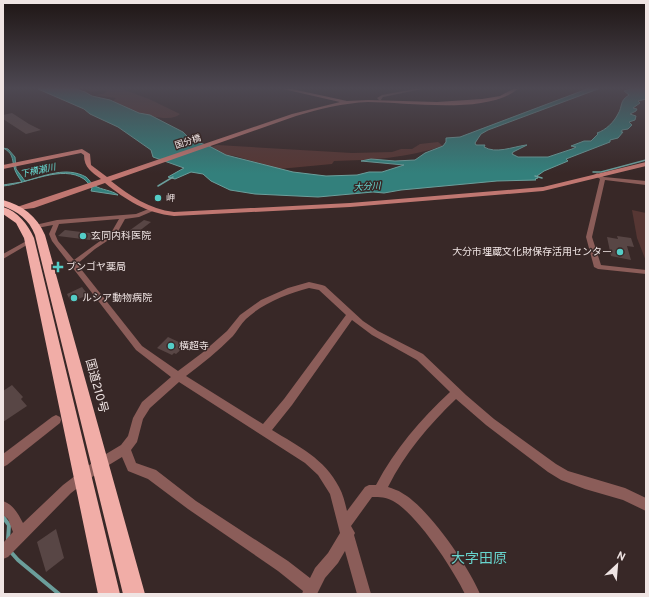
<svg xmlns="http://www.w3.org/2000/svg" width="649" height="597" font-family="Overpass,'Noto Sans JP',sans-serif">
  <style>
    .green { fill: #563633 }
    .water { fill: #33807c; stroke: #6b9e9b }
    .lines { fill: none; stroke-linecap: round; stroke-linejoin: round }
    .stream-far1 { stroke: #6b9e9b; stroke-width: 1.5 }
    .stream { stroke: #6b9e9b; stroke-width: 4 }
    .building { fill: #584645 }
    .street { fill: #8b5d59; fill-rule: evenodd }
    .secondary { fill: #c07771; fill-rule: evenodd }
    .highway { fill: #f1ada7; fill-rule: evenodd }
    .poi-dot { fill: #54cdc7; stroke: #382827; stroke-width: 1.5 }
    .labels { text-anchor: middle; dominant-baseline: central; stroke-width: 3; stroke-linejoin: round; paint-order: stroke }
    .far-street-label { font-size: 9px; fill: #efe4e3; stroke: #382827 }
    .far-water-label { font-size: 9px; font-style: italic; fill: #67dcd5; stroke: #382827 }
    .far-poi-label { font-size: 9px; fill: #efe4e3; stroke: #382827; text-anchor: start }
    .poi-label { font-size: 10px; fill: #efe4e3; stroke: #382827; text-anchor: start }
    .near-street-label { font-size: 12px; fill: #efe4e3; stroke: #382827 }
    .near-quarter-label { font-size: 14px; fill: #68d4cd; stroke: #382827 }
  </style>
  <rect width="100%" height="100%" fill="#382827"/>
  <g class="green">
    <path d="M87 89H122L149 99 180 114C168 126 126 108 112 102L116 98 95 95 103 94 107 91C100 89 95 93 88 91L89 89Z"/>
    <path d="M438 142 443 146C407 158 371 160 334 161L332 164 279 169 235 156 226 155 211 147 217 145 352 153 392 152 401 149H412L420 144Z"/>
    <path d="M632 210 646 213V261L637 238Z"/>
  </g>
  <g class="water">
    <path d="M38 89H76L85 92 92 96 110 100 139 113 150 115 183 132 191 140 209 146 226 155 293 172 326 176 357 175 369 172H382L404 165 361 161 371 159 395 161 415 160 425 153 443 146 446 142V138L460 137 587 89H598L488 130 481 134 475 143 476 145H485L484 147C496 154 512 147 526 145H527L513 152 512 154 518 157H548L572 149 576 147 571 146 584 141H591L598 134 597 133C606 130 614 122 618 114 623 106 619 101 629 95L624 91 631 89H646V99L638 101 640 103 633 108 637 109 636 111 630 114 636 116 635 120 629 122 632 125 628 129 622 130 621 132H623L618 138 610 140V142L566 159 568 161 544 171 537 176 538 178 535 179 536 180 497 181 401 190 384 193 373 192 318 197 255 194 230 190 211 181 203 174 191 172 175 179 168 177 184 168 153 157 151 150 118 127 90 114 84 109Z"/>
    <path d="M3 148 8 149 15 157 16 169 25 181C45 176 66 166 86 177 89 179 91 184 95 186 102 190 111 190 118 195L91 191 92 188C89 185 87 181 84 179 62 164 27 184 3 186V185L22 182C19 178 15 172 14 167 12 158 13 153 3 148Z"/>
  </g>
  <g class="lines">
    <g class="stream-far1">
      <path d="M593 172H601L646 160"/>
      <path d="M535 176 542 178"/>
      <path d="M158 186 173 177"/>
    </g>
    <g class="stream">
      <path d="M3 517 9 525 8 540"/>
      <path d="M10 551 18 560 59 594"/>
    </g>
  </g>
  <g class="building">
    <path d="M12 113 29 124 41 130 26 134 3 119V115Z"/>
    <path d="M144 220 151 222 134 235 126 233Z"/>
    <path d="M65 230 106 235 98 241 58 236Z"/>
    <path d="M617 236 631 238 634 247 627 246 631 260 611 256 607 237 618 239Z"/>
    <path d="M82 287 88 295 71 302 67 294Z"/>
    <path d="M168 337 183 344 181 346 184 347 176 354 174 353 172 355 157 348Z"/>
    <path d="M12 385 23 397 21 399 27 406 3 422V391Z"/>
    <path d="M56 529 64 558 46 572 37 542Z"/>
  </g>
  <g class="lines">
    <g class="street">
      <path d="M415 89H422L383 97 380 101 377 98 382 95Z"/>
      <path d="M597 173 604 177 646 181V185L605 180 592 237 601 265 646 270V274L598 269 594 267 586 237 600 179 594 175Z"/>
      <path d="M151 208 153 209V211L139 217 125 219 116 235 95 249 77 264 142 346 178 371 202 353 227 331 240 315 261 300 288 288 309 282 322 285 325 286 363 321 378 331 423 354 466 395 494 419 556 464 568 471 625 488 646 498V511L623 500 585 489 561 480 548 472 486 425 456 399C429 425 405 453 388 487 393 489 398 490 402 493 428 507 469 567 480 594H465C453 569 417 514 393 501 386 497 380 497 372 497L351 526 355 533 354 535 371 594H357L345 551 338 563 325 578 317 594H302L303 591 278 571 188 509 148 479 128 471 122 457 104 468 71 493 8 557 3 559V543L13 532 8 519 3 515V501C14 505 18 514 23 523L63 485 96 460 121 445 128 436 133 418 142 402 171 377 136 350 52 241 49 234 53 225 37 228 34 226 35 225 57 220 136 214ZM119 219 111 233 74 260 58 241 55 234 59 224ZM309 288 319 290 346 315 284 399 263 424 186 376C202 364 218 351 233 336 237 331 241 324 246 319 263 303 287 294 309 288ZM352 320 372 335 417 360 450 392C420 420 395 449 376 485H369L365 487 347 511C345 503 343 494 339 487 325 459 298 446 272 430L292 405ZM179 382 305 463 318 475 330 494 340 533 328 553 315 568 310 578 288 561 196 501 156 470 136 463 131 450 137 442 143 419 150 408Z"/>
      <path d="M30 239 32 240V242L3 259V254Z"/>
      <path d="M56 415 60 417 61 420 60 423 7 465 3 467V454L52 417Z"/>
    </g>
    <path class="secondary" d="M283 89H292L347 101 368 100 437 102 482 99 500 96 513 89H518C485 115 409 102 368 102 343 103 319 109 296 116L111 181C130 196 149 209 174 212L350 203 543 187 646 162V166L543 191 350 207 174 216C146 213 126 200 105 183L34 208 18 210 14 208 101 179C92 172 84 168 84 155L81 153 3 169V165L82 149 90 154 91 165 107 177 292 114 340 102Z"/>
    <g class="highway">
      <path d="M3 200C22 205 37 216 45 235L145 594H123L35 235C29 219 18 212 3 206Z"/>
      <path d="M3 207C18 211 28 225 34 238L120 594H98L24 238 16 223 3 214Z"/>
    </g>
  </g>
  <linearGradient id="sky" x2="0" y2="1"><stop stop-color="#1f1615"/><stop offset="0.51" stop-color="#4d4852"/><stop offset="1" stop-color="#4d4852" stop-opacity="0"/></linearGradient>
  <rect width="649" height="173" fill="url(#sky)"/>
  <g class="poi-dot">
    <circle cx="158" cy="198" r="4"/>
    <circle cx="83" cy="236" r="4"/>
    <circle cx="620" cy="252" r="4"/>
    <path d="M56 261h4v4h4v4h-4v4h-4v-4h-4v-4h4z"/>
    <circle cx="74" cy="298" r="4"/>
    <circle cx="171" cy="346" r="4"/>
  </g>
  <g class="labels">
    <g class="far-street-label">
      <text transform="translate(188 142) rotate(-18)">国分橋</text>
    </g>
    <g class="far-water-label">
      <text transform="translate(38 171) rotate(-12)">下横瀬川</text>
      <text transform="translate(367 187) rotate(-4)">大分川</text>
    </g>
    <g class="far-poi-label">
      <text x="166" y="198">岬</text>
    </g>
    <g class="poi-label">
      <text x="91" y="236">玄同内科医院</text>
      <text x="612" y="252" text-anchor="end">大分市埋蔵文化財保存活用センター</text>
      <text x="66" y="267">ブンゴヤ薬局</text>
      <text x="82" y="298">ルシア動物病院</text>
      <text x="179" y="346">横超寺</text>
    </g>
    <g class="near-street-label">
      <text transform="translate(96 386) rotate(75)">国道210号</text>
    </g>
    <g class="near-quarter-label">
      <text x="479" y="559">大字田原</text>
    </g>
  </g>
  <rect width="649" height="597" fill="none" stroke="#efe4e3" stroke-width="8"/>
  <g transform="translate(617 565) rotate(26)" stroke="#382827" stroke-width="3" paint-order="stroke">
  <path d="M0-3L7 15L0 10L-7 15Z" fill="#efe4e3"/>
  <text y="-6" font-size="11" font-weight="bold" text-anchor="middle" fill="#efe4e3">N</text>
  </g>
</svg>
